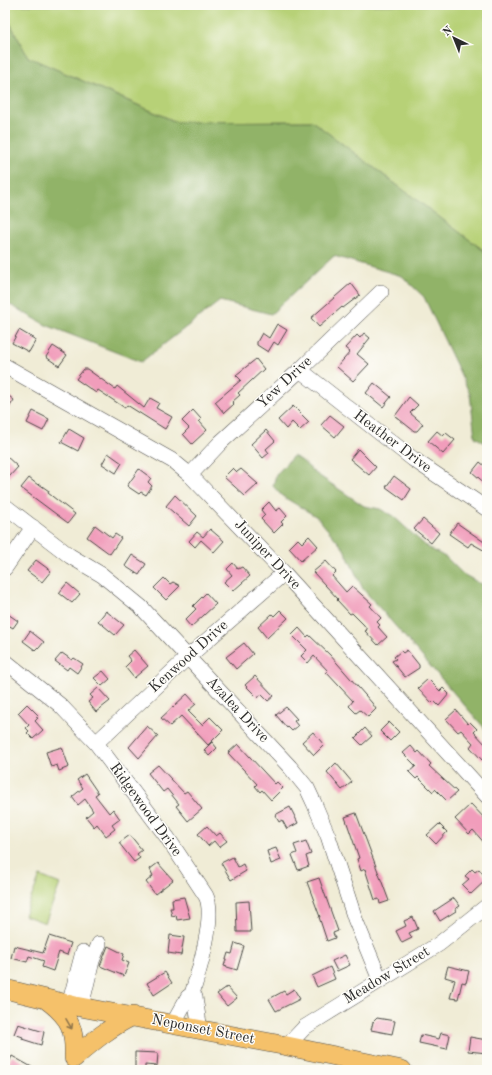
<svg xmlns="http://www.w3.org/2000/svg" width="492" height="1075" font-family="'Old Standard TT',serif">
  <rect width="100%" height="100%" fill="#fdfcf7"/>
  <filter id="ink" filterUnits="userSpaceOnUse"><feTurbulence type="fractalNoise" baseFrequency=".025" numOctaves="2"/><feDisplacementMap in="SourceGraphic" scale="8" xChannelSelector="R" yChannelSelector="G"/><feConvolveMatrix kernelMatrix="1 2 1 2 8 2 1 2 1" color-interpolation-filters="sRGB"/></filter>
  <filter id="wash" filterUnits="userSpaceOnUse"><feTurbulence type="fractalNoise" baseFrequency=".012" numOctaves="4" result="noise"/><feDisplacementMap in="SourceGraphic" scale="16" xChannelSelector="R" yChannelSelector="G"/><feGaussianBlur stdDeviation="0.9" result="paint"/><feColorMatrix in="noise" values="0 0 0 0 0 0 0 0 0 0 0 0 0 0 0 0 0 1.4 0 .05"/><feComposite in="paint" operator="in"/></filter>
  <g filter="url(#wash)">
    <rect width="100%" height="100%" fill="#f0ecd6"/>
    <path fill="#b7d177" stroke="#717e51" d="M5,5H487V253L312,121L177,122L28,57L5,14Z
      M40,876L60,884L45,923L24,915Z"/>
    <path fill="#91b368" stroke="#5e6f4a" d="M5,14L28,57L176,122L312,121L487,253V444L475,437L470,394L424,297L402,276L334,256L271,314L220,301L141,362L46,325L5,302Z
      M293,456L301,460L315,473L364,506L380,509L393,516L427,547L447,558L463,574L479,583L487,585V731L363,589L344,549L317,517L282,496L273,486L276,475Z"/>
    <g id="blocks">
      <path fill="#f19dbb" d="M351,283L360,295L343,308L342,307L319,327L311,318Z
        M277,324L287,330L278,345L274,342L268,352L257,345V342L262,333L269,338Z
        M19,330L36,340L29,352L12,343Z
        M364,333L370,338L357,354L369,364L353,381L337,367L350,352L345,348L357,335L360,338Z
        M53,346L67,355L59,366L46,357Z
        M256,359L264,369L238,393L240,395L232,402L234,404L224,413L215,402L241,380L236,375Z
        M84,369H87L115,389L117,386L144,408L150,398L159,403L156,408L172,417L165,429L127,405L125,408L98,390L96,393L76,379Z
        M374,383L391,397L383,407L366,393Z
        M5,393L14,400L5,414Z
        M409,397L418,405L410,413L423,424L417,431H414L395,416Z
        M293,406L309,422L300,430L292,422L286,429L278,420Z
        M193,410L201,419L199,421L207,430L192,444L183,434L189,428L182,421Z
        M33,411L49,419L43,431L27,423Z
        M330,415L344,426L335,437L321,425Z
        M69,429L84,438L78,451L61,442Z
        M266,430L275,441L266,449L269,453L263,458L251,444Z
        M437,431L443,436L446,433L455,440L443,454L428,441Z
        M358,449L376,467L369,475L350,459Z
        M108,453L122,463L116,473L102,464Z
        M5,455L18,467L9,477L5,472Z
        M480,462L487,468V485L472,472Z
        M233,468L237,472L241,469L258,484L245,496L224,477Z
        M139,469L151,478L148,482L152,486L146,495L141,492L139,494L127,486Z
        M394,476L411,489L404,500L386,487Z
        M29,478L38,485L39,484L49,491L48,493L75,514L68,523L21,488Z
        M175,495L197,516L189,526L166,506Z
        M269,502L276,511L280,508L287,516L281,522L283,524L274,533L261,519L265,515L261,510Z
        M423,519L439,533L431,543L414,529Z
        M457,523L487,544V552L471,543L468,547L449,534Z
        M95,525L112,538L115,534L121,538L110,554L87,537Z
        M210,529L224,541L214,552L201,540L195,547L189,541L197,532L203,537Z
        M309,536L318,546L301,561L289,548L298,539L302,543Z
        M132,555L146,564L139,575L125,566Z
        M36,560L51,571L42,582L27,571Z
        M326,561L336,572L332,576L346,592L352,586L372,604L370,606L381,618L377,622L380,625L378,627L387,637L378,645L365,631L367,630L364,625L352,613L350,614L337,600L338,599L313,572Z
        M233,563L238,569L242,567L250,576L233,591L224,582L232,575L227,569Z
        M164,578L170,584L173,582L180,586L166,600L154,588Z
        M67,583L80,594L72,603L59,593Z
        M206,593L216,604L191,627L185,620L196,609L193,606Z
        M280,610L288,618L267,638L258,627L272,614L274,616Z
        M106,611L124,625L115,635L98,621Z
        M5,612L18,621L13,628L5,623Z
        M299,628L307,637L309,635L330,655L372,703L376,709L368,717L360,710L356,713L349,706L353,701L326,672L328,671L314,656L308,663L301,656L307,650L292,635Z
        M30,631L44,642L39,648L38,647L35,650L23,641Z
        M244,643L253,654L236,669L226,657Z
        M134,650L148,666L134,678L125,667L131,661L127,656Z
        M407,650L419,665V668L405,677L392,661L396,659L394,657L401,651L403,653Z
        M62,653L72,660L74,658L83,664L77,673L69,667L67,670L55,661Z
        M103,671L110,679L102,686L94,678Z
        M255,676L274,696L268,701L261,694L258,698L245,685Z
        M428,679L440,691L443,688L449,694L439,706L434,701L432,703L418,688Z
        M98,688L110,701L96,712L88,702L93,698L90,695Z
        M187,694L196,704L188,711L202,725L210,717L223,730L208,745L181,716L170,726L161,718Z
        M27,704L38,715L36,717L38,718L35,721L43,730L33,739L27,733L29,731L26,728L29,725L18,713Z
        M286,707L297,719L294,721L298,726L292,731L288,727L287,728L276,715Z
        M456,710L468,724L470,722L477,729L474,732L487,746V756L482,760L470,747L473,743L461,730L458,732L446,719Z
        M389,722L399,732L390,741L380,731Z
        M147,726L158,736L139,758L129,747Z
        M365,728L372,736L362,745L355,738Z
        M313,732L324,745L314,755L302,742Z
        M212,742L217,748L209,756L204,750Z
        M238,744L275,784L277,782L283,788L271,800L262,790L260,792L255,786L257,784L228,753Z
        M411,746L417,753L419,751L431,764L429,766L457,792L447,801L435,789L433,792L418,777L416,779L409,772L416,766L403,753Z
        M62,747L69,767L59,771L57,765L51,767L46,752Z
        M336,763L352,782L342,790L327,772Z
        M158,765L184,793L187,791L202,809L188,821L176,806L179,804L167,789L163,792L148,773Z
        M85,774L98,793L95,795L109,813L113,809L120,819L112,825L115,829L106,836L97,824L94,827L86,817L93,811L85,799L78,805L72,797L83,788L77,780Z
        M471,804L487,821V846L473,830L469,834L455,819Z
        M290,807L298,823L287,829L282,820L279,822L275,815Z
        M356,813L389,901L380,904L379,899L375,900L365,869L361,871L357,859L359,858L345,817Z
        M439,824L447,832L436,844L427,835Z
        M207,826L216,836L220,833L227,841L219,847L214,841L208,846L198,834Z
        M130,835L142,850L137,854L140,858L134,862L119,843Z
        M306,841L311,854L306,856L309,866L298,870L292,855L297,853L294,845Z
        M276,848L281,860L271,864L267,851Z
        M233,857L238,867L243,864L246,871L231,880L221,863Z
        M158,863L173,880L155,894L146,882L153,876L150,869Z
        M472,869L475,872L479,869L487,879L471,894L462,885L469,879L465,876Z
        M319,878L338,931L333,933L335,938L327,941L319,917H320L307,882Z
        M184,897L190,918L177,920L176,915L172,916L170,908H173L172,899Z
        M454,898L460,906L455,909L456,911L440,921L434,911Z
        M249,901L251,932H237L236,902Z
        M413,917L418,929L409,933L412,938L402,943L396,931L406,926L404,921Z
        M170,935L184,937L181,955L168,953Z
        M49,936L71,943L67,955L59,952L53,971L42,967L44,961L29,956L27,962L11,958L14,946L43,953Z
        M235,943L244,946L237,970L224,966L228,953L232,954Z
        M108,946L124,954L122,960L129,963L124,976L100,966Z
        M345,955L350,965L337,971L332,961Z
        M448,966L469,971L466,983L462,982L458,999L450,998L455,980L445,977Z
        M330,967L335,979L317,987L312,976Z
        M165,972L172,983L154,995L147,983Z
        M227,987L237,998L227,1006L217,994Z
        M294,989L300,999L276,1011L269,999L284,991L286,994Z
        M377,1018L395,1021L392,1034L371,1030L373,1022Z
        M18,1024L44,1032L41,1045L22,1039L23,1037L14,1034Z
        M441,1033L450,1035L447,1049L419,1043L421,1035L439,1039Z
        M470,1037L487,1040V1053L468,1051Z
        M135,1052L158,1053L157,1066L145,1065V1069L135,1068Z
        M12,1056L37,1070H5Z"/>
    </g>
  </g>
  <g filter="url(#ink)">
    <use href="#blocks" fill-opacity="0" stroke="#494845" stroke-width="1"/>
    <g fill="none" stroke-linecap="round" stroke-linejoin="round">
      <defs>
        <path id="minor" d="M5,366L173,461L190,475L284,573L487,796
          M300,370L413,459L487,509
          M190,475L221,442L300,370L381,292
          M5,506L70,556L102,575L141,607L290,767L307,788L314,803L328,836L355,919L380,980
          M5,568L33,527
          M5,661L60,705L96,743L167,837L206,896C216,916 199,971 192,994
          M96,743L188,657L284,573
          M69,1005L83,952
          M81,1007L92,961L99,944
          M173,1024L188,997L192,994L195,997L200,1030
          M287,1046L305,1027L439,944L487,906"/>
        <path id="major" d="M5,989L75,1006L287,1046L402,1070
          M47,1000C71,1018 75,1029 74,1058
          M74,1058C93,1041 110,1027 133,1016"/>
      </defs>
      <use href="#minor" stroke="#494845" stroke-width="16"/>
      <use href="#major" stroke="#494845" stroke-width="20"/>
      <use href="#minor" stroke="#fff" stroke-width="15"/>
      <use href="#major" stroke="#f5c16b" stroke-width="19"/>
    </g>
    <defs><path id="oneway-shaft" d="M-6 0H5M1.5-3L5.5 0L1.5 3" fill="none" stroke-width="1.6" stroke-linecap="round" stroke-linejoin="round"/></defs>
    <use stroke="#90764b" href="#oneway-shaft" transform="translate(69 1024) rotate(60)"/>
  </g>
  <g text-anchor="middle" dominant-baseline="central" stroke-width="3" stroke-linejoin="round" paint-order="stroke">
    <g font-size="15" fill="#2b2b2b" stroke="#fdfcf7">
      <text transform="translate(285 383) rotate(-43)">Yew Drive</text>
      <text transform="translate(392 442) rotate(37)">Heather Drive</text>
      <text transform="translate(267 555) rotate(47)">Juniper Drive</text>
      <text transform="translate(189 657) rotate(-42)">Kenwood Drive</text>
      <text transform="translate(237 710) rotate(47)">Azalea Drive</text>
      <text transform="translate(145 810) rotate(54)">Ridgewood Drive</text>
      <text transform="translate(387 976) rotate(-31)">Meadow Street</text>
      <text transform="translate(203 1030) rotate(11)">Neponset Street</text>
    </g>
  </g>
  <rect width="492" height="1075" fill="none" stroke="#fdfcf7" stroke-width="20"/>
  <g transform="translate(454 38) rotate(317)" stroke="#fdfcf7" stroke-width="3" paint-order="stroke">
  <path d="M0-3L7 15L0 10L-7 15Z" fill="#2b2b2b"/>
  <text y="-6" font-size="11" font-weight="bold" text-anchor="middle" fill="#2b2b2b">N</text>
  </g>
</svg>
